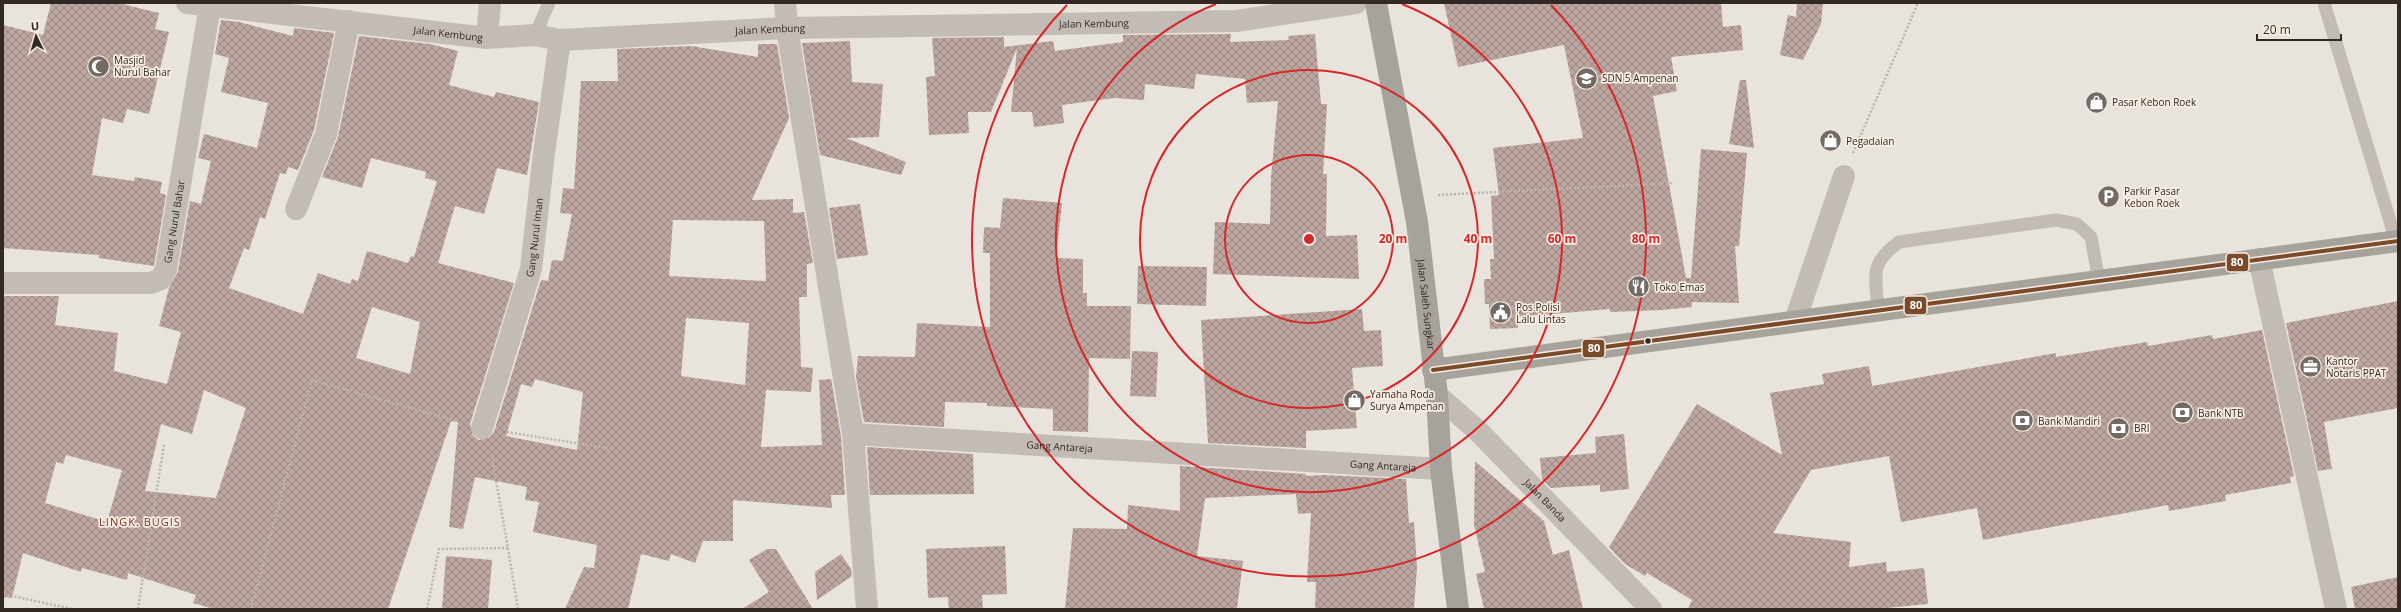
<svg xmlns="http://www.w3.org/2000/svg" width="2401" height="612" font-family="'Open Sans',sans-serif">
  <defs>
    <pattern id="building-cross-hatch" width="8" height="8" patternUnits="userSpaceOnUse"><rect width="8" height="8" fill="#bca69f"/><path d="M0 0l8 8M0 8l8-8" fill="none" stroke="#998781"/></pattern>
  </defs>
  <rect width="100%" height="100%" fill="#e9e3dd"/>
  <path fill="url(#building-cross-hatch)" fill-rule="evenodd" d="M51,3H118L159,13L155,29L169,32L149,114L127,109L123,123L102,118L92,175L134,181L135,177L162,182L160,193L166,195L154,266L99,258V255L3,248V25L43,35Z
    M1444,3H1721L1723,27L1741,25L1743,50L1671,57L1677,91L1653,96L1686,278H1691L1701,149L1747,153L1739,246H1735L1739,303L1692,302V307L1662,310L1610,312V309L1517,317L1518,328L1490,329L1489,304H1485L1484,279H1491L1490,259H1494L1491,196L1499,195L1493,148L1583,138L1564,45L1458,67Z
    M1797,3H1823L1821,24L1803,60L1780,55L1788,15L1796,17Z
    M221,20L239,22L293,36L294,28L334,33L314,130L298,170L288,167L286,174L280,173L265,219L260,217L249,250L244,248L229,288L303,314L318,273L350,284L352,279L358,281L367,251L408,263L411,256L414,257L437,181L425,178L426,172L371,158L362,188L322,177L338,137L359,36L430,44L458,51L449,85L494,97L496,92L539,102L527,175L497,168L484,214L455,206L438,263L514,283L470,424L473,436L479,440L490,437L494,432L541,280L548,281L552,260L563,261L572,214L560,213L563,188L574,189L581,81H618L617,49L691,46L758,57V44H777L789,118L752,200L793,199V213L804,212L813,263L807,264V297H799L801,367L813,368L811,392L766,390L761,447L822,445L819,380L831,379L841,436L845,495H831L832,508L733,500V541H703L695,563L671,554L669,561L641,554L628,609H565L584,567L594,568L597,545L533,532L539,502L525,500L527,487L475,477L463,529L449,527L458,422L451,421L388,609H214L193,603L196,595L128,573L127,580L82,568L81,572L23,553L12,598L3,597V296H59L55,325L118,333L114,371L167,384L181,332L159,326L169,288L178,271L190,201L201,204L211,161L198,158L204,134L257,148L268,103L221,92L229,58L215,54ZM673,220L764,221L766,281L669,276ZM372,307L420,322L410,374L356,358ZM686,318L749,323L745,385L681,376ZM535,379L583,392L577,450L506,436L521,384L532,387ZM204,390L246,408L216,498L145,491L161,424L192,434ZM66,455L122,470L107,522L45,503L56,462L63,464Z
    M1231,34L1230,42L1289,40L1288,36L1315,34L1321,104H1327L1323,174H1327L1326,236L1357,235L1359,279L1213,274L1215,222L1270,224L1271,178L1278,101L1247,103L1245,79L1196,74L1194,89L1145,84L1144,100L1114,98L1062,105L1064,123L1034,127L1032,112H1011L1017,48L991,112H968L969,133L929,135L926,77L935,76L932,38L1004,37V47L1053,41L1055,51L1123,42V35Z
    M850,41L852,82L883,84L879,137L846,138L906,162L901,175L820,155L802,43Z
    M1740,80H1746L1754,148L1729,144Z
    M1003,198L1062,203L1056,258L1083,259V293H1087V306H1131L1130,359L1089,358L1088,432L1053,431V409L987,406V403L945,402L944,427L864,422L856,377L858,356L915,357L917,323L990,327V253H983L984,227L1000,228Z
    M860,204L868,255L837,259L829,208Z
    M1138,266L1207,267L1206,306L1137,304Z
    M2398,301V408L2324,422L2332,469L2318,471L2286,323Z
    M1362,309L1364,331L1381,330L1383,366L1352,368L1357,428L1306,431V448L1208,443L1201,320Z
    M2262,330L2294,476L2290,477L2291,483L2225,495L2226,501L2169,511L2168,505L1983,540L1977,508L1901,522L1889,456L1811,470L1773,533L1851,542L1849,567L1886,562L1887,572L1924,568L1928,604L1876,609H1688L1692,600L1647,573L1645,576L1625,564L1609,547L1697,404L1782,455L1770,393L1824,384L1822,374L1869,366L1872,386L2056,353V357L2147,342L2148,346L2212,335L2213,339Z
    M1132,351L1158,352L1156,397L1130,396Z
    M1624,434L1629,489L1600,492V485L1551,488L1542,479L1540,458L1596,453L1595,437Z
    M867,447L973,454L974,494L870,495Z
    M1475,461L1544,521L1553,555L1569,550L1583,609H1484L1476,574L1485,572L1474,525Z
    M1180,466L1306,474V476L1324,475L1406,479L1409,523L1414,522L1417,567L1414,609H1315L1316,582H1307L1311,513L1298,514L1296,494L1205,498L1197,556L1243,561L1237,609L1065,608L1073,528L1127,529L1128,505L1180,511Z
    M1005,546L1007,594L982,595L983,609H949L948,597L928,598L926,549Z
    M767,549H776L813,609H742L769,592L749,560Z
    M841,554L851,569L852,576L817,600L815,572Z
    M446,556L492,560L488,609H442Z
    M2398,577V609H2355L2351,587Z"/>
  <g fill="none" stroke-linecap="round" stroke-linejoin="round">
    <path stroke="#bbb4af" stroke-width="2.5" stroke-dasharray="2 2" stroke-linecap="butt" d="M1853,153L1918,3
      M1438,195L1674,183
      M507,432L613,449
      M508,548L518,609
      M3,594L72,609
      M138,609L164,444
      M251,609L312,380L457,421
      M427,609L439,549L508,548L491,452"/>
    <path stroke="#c2bbb6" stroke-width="13" d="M2324,3L2396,241
      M535,35L549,3
      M1878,310C1876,276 1868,265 1899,242L2056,220L2077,224L2091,237L2099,281"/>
    <g stroke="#c2bbb6" stroke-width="22">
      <path id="s1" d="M187,3L487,38L535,35L560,40L787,28L1236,21L1356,3"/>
      <path d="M785,3L787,28L853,434L867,609"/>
      <path d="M487,38L490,3"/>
      <path d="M296,209L326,134L349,21"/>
      <path d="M2259,259L2336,609"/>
      <path id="s2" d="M3,283H151L161,279L166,269L210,6"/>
      <path d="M1795,321L1844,176"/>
      <path id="s3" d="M1437,395L1478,431L1651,609"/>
      <path id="s4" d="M482,428L531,269L544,153L560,40"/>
      <path id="s5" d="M853,434L1441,469"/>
    </g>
    <g stroke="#a8a29c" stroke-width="22">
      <path id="s6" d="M1376,3L1417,222L1437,395L1441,469L1458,609"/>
      <path d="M1433,370L2398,241"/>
    </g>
    <defs>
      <path id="bus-1" d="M1433,370L2398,241"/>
    </defs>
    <use href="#bus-1" stroke="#f7ede3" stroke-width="7"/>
    <use href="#bus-1" stroke="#7a4b2a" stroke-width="4"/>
  </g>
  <g fill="none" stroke="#d62828" stroke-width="2">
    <circle cx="1309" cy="239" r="84"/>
    <circle cx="1309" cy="239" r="169"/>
    <path d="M1402 4A253 253 0 1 1 1216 4"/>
    <path d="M1551 5A337 337 0 1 1 1067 5"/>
  </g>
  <defs>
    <symbol id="mosque-disc" viewBox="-11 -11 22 22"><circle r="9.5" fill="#726a65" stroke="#f7ede3"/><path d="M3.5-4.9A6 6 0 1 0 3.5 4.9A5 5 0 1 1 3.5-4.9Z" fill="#fff"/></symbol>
    <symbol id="school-disc" viewBox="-11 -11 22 22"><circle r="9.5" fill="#726a65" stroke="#f7ede3"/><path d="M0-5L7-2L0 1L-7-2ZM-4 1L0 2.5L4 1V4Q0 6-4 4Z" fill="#fff"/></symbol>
    <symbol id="shop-disc" viewBox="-11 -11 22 22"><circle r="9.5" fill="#726a65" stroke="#f7ede3"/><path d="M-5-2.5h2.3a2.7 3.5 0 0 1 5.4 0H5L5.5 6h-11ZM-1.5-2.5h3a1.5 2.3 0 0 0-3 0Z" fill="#fff"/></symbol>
    <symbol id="parking-disc" viewBox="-11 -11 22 22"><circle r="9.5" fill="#726a65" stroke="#f7ede3"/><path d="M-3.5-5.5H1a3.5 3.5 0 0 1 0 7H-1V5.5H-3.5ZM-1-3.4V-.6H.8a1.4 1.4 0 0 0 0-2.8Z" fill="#fff"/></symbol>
    <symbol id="restaurant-disc" viewBox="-11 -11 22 22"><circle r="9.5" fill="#726a65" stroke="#f7ede3"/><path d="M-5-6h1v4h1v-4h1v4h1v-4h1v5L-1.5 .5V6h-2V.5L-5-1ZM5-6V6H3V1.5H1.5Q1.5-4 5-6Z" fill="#fff"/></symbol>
    <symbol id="civic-disc" viewBox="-11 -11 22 22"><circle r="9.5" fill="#726a65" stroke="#f7ede3"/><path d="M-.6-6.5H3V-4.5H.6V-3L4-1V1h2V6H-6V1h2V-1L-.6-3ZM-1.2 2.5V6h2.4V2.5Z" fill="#fff"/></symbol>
    <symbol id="office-disc" viewBox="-11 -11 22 22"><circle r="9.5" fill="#726a65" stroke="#f7ede3"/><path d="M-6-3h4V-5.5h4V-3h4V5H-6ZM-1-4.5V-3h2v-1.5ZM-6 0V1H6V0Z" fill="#fff"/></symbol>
    <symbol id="bank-disc" viewBox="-11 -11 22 22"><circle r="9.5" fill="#726a65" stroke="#f7ede3"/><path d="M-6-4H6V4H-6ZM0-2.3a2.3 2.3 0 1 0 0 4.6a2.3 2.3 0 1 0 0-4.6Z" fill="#fff"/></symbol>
  </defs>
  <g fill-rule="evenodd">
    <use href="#mosque-disc" x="86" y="54" width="25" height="25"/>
    <use href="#school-disc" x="1574" y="66" width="25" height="25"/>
    <use href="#shop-disc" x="2084" y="90" width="25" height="25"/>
    <use href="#shop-disc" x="1818" y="128" width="25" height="25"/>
    <use href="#parking-disc" x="2096" y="184" width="25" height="25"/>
    <use href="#restaurant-disc" x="1626" y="274" width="25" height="25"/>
    <use href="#civic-disc" x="1488" y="300" width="25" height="25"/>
    <use href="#office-disc" x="2298" y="354" width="25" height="25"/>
    <use href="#shop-disc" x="1342" y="388" width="25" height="25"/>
    <use href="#bank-disc" x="2170" y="400" width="25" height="25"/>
    <use href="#bank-disc" x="2010" y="408" width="25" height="25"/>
    <use href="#bank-disc" x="2106" y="416" width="25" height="25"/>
  </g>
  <circle fill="#322925" stroke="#f7ede3" stroke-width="1.5" cx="1648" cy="341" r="3.5"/>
  <g text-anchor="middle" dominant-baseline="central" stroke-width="3.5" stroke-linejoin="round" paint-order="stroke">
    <g font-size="10" fill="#322925" stroke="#f7ede3">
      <text stroke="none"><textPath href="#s1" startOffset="910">Jalan Kembung</textPath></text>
      <text stroke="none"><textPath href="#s1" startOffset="586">Jalan Kembung</textPath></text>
      <text stroke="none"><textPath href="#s1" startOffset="263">Jalan Kembung</textPath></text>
      <text stroke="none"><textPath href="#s2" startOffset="218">Gang Nurul Bahar</textPath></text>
      <text stroke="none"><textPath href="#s4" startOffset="198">Gang Nurul Iman</textPath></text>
      <text stroke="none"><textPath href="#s6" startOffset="306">Jalan Saleh Sungkar</textPath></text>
      <text stroke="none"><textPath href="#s5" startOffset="207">Gang Antareja</textPath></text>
      <text stroke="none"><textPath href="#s5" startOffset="531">Gang Antareja</textPath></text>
      <text stroke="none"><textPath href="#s3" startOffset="151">Jalan Banda</textPath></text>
    </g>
    <g font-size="10" fill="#322925" stroke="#f7ede3" text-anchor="start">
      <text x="114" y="60">Masjid<tspan x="114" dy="12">Nurul Bahar</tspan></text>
      <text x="1602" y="78">SDN 5 Ampenan</text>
      <text x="2112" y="102">Pasar Kebon Roek</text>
      <text x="1846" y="141">Pegadaian</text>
      <text x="2124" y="191">Parkir Pasar<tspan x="2124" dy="12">Kebon Roek</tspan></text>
      <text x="1654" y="287">Toko Emas</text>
      <text x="1516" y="307">Pos Polisi<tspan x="1516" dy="12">Lalu Lintas</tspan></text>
      <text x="2326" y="361">Kantor<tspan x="2326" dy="12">Notaris PPAT</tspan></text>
      <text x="1370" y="394">Yamaha Roda<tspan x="1370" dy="12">Surya Ampenan</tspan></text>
      <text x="2198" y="413">Bank NTB</text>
      <text x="2038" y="421">Bank Mandiri</text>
      <text x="2134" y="428">BRI</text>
    </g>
    <g font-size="11" letter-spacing="1" fill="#7c3323" stroke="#f7ede3">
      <text x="140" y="521">LINGK. BUGIS</text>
    </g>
  </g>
  <circle cx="1309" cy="239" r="6" fill="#d62828" stroke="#f7ede3" stroke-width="2"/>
  <g font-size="12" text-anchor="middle" font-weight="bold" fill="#d62828" stroke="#f7ede3" stroke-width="3.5" stroke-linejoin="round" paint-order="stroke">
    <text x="1393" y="243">20 m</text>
    <text x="1478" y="243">40 m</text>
    <text x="1562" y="243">60 m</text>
    <text x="1646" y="243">80 m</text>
  </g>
  <g stroke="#f7ede3" stroke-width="1.5">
    <rect x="2226" y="253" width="23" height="19" rx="4" fill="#7a4b2a"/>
    <rect x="1904" y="296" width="23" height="19" rx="4" fill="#7a4b2a"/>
    <rect x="1582" y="339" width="23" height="19" rx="4" fill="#7a4b2a"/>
  </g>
  <g font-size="11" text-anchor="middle" font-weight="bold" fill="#fff">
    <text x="2237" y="266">80</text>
    <text x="1916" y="309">80</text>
    <text x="1594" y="352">80</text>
  </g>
  <rect width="2401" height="612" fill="none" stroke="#322925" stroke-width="8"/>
  <g transform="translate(36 36) rotate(355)" stroke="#f7ede3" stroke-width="3" paint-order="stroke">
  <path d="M0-3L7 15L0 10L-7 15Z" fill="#322925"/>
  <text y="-6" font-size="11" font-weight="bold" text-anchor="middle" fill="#322925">U</text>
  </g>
  <path d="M2257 34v6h84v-6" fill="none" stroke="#322925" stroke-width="2"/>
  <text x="2263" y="34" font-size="12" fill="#322925" stroke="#f7ede3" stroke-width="3" paint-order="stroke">20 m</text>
</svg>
